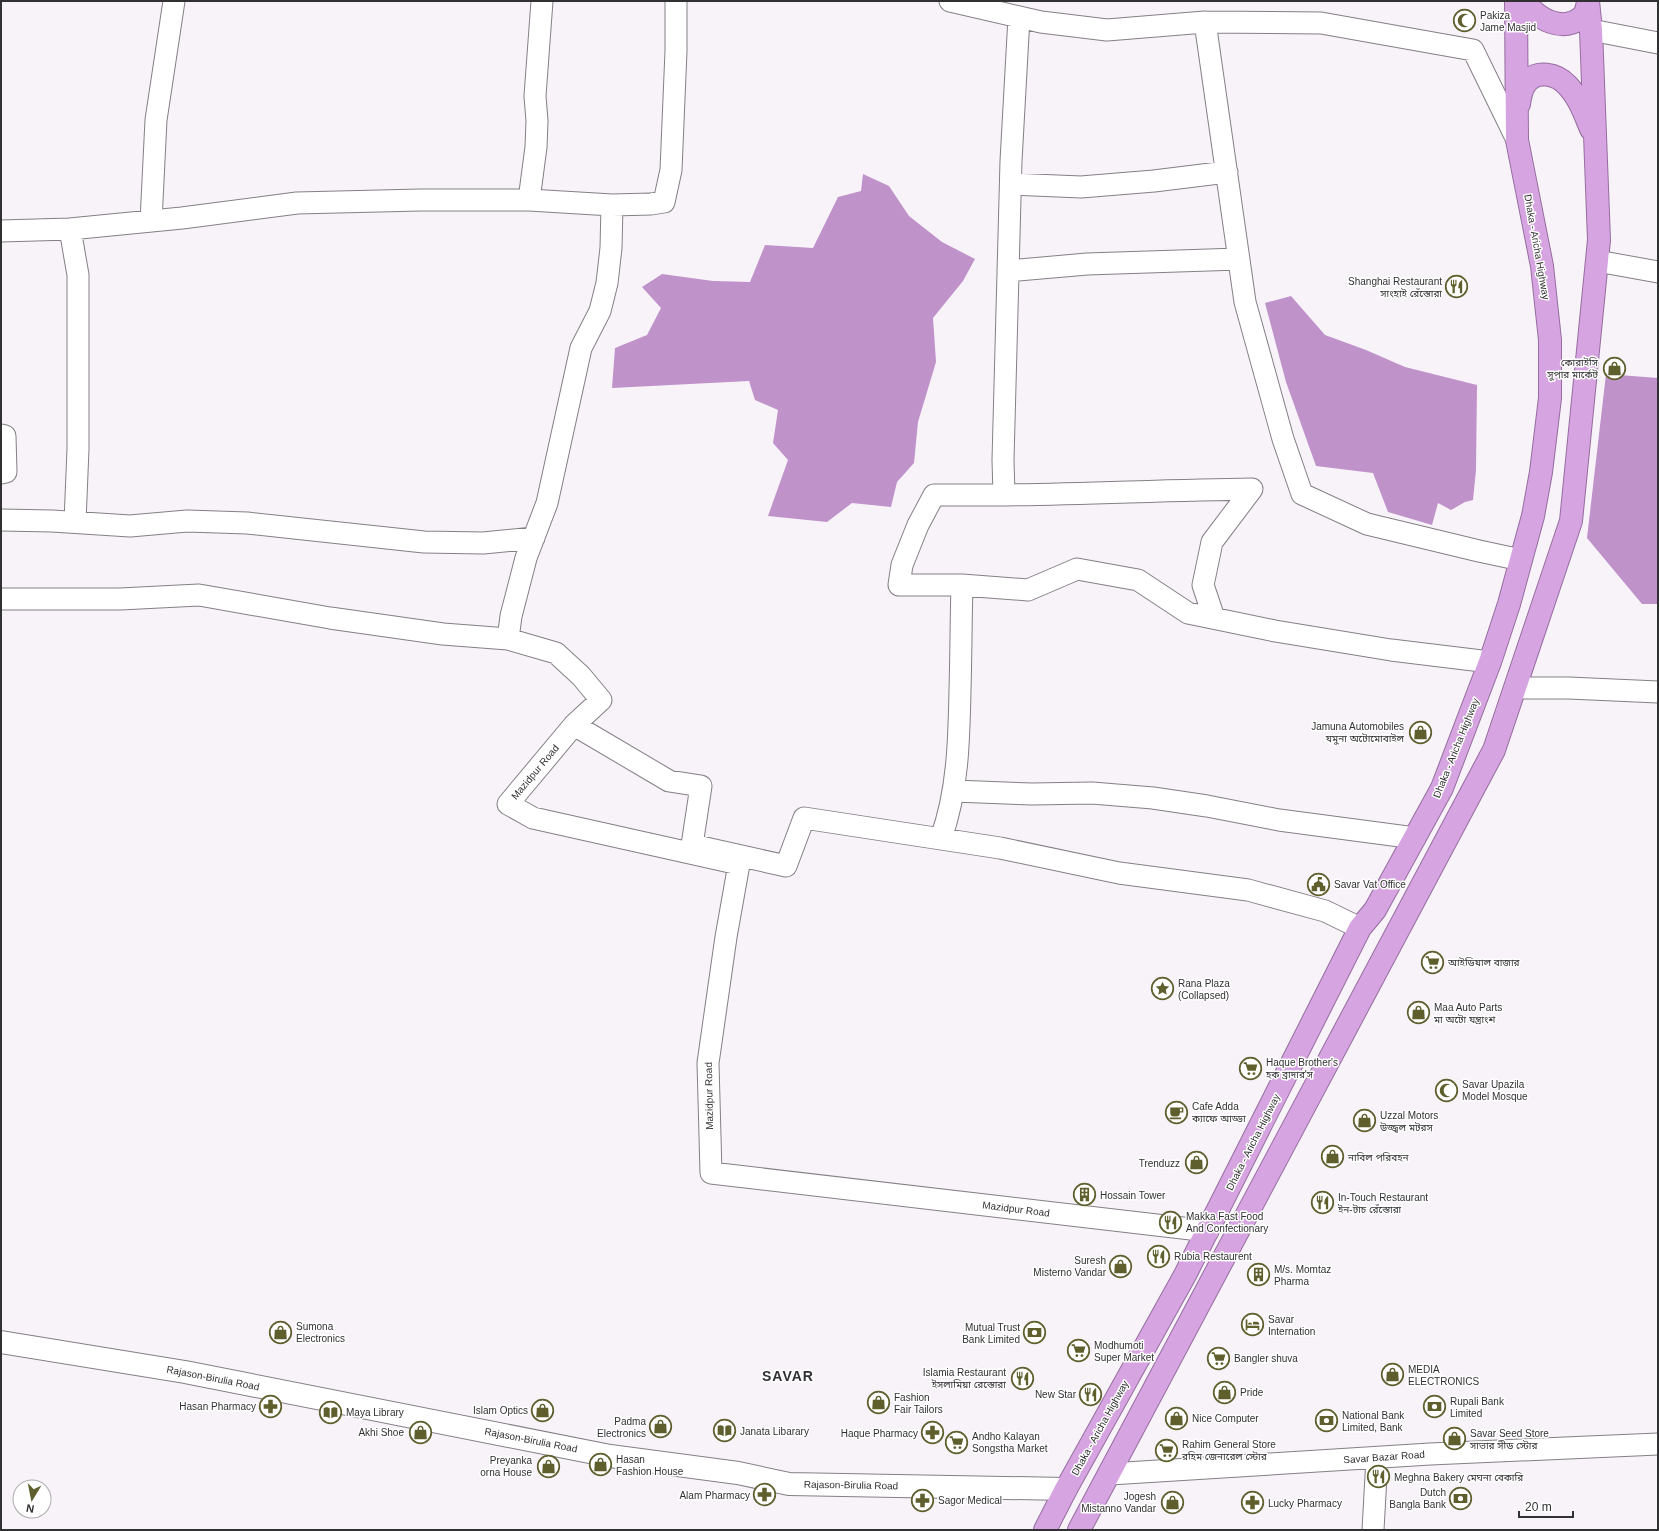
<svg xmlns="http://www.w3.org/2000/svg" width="1659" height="1531" font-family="Helvetica,'Noto Sans Bengali',sans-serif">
  <rect width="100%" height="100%" fill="#f8f3f9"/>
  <path fill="#c092ca" d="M863,174L889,186L909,216L942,242L975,259L963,281L933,318L936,362L918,422L914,463L897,482L891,507L852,503L827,522L768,516L788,460L773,443L778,410L755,400L749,381L612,388L615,348L647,335L661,308L642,287L662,274L713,281L750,282L765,245L813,248L838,197L861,191Z
    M1291,296L1325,335L1366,350L1405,367L1477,385L1476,470L1473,500L1465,502L1451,510L1438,503L1432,525L1388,512L1373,473L1316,466L1286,382L1265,303Z
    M1606,374L1658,378V604H1642L1587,538Z"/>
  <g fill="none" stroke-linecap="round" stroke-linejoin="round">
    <defs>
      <path id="minor" d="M542,1L535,96L537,121L536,147L529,200L612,205L611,248L607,283L600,311L581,348L547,503L526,558L511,616L508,639L556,653L581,676L601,700L574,725L669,781L701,786L692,845L786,866L804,818L1000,848L1119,873L1248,890L1325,911L1360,928
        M950,1L1041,22L1107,30L1205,22L1321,23L1473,50L1517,140
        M1205,22L1245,302L1283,439L1302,494L1367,524L1479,551L1521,560
        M1591,30L1658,43
        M1011,184L1081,187L1154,181L1227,172
        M612,205L651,204L664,202L671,170L676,51V1
        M151,221L156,120L174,1
        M70,229L182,218L297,203L420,200H529
        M1,231L70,229L78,275V449L75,522
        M1597,261L1658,272
        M1008,271L1087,264L1239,259
        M1,435L5,436L6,472L1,473
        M1004,495C1087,494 1170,490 1252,489L1212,542L1203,585L1214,618
        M1,520L52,521L130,526L187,521L247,523L424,542L483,543L534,538
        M962,585H899L902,565L918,525L934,495H1004L1003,460L1011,161L1019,17
        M1,599H120L199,595L330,618L443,634L508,639
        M1516,688H1569L1658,692
        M574,725L508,804L533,818L739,864L726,937L708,1063L711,1173L1208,1231
        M954,791L1032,794L1092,793L1153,798L1207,806L1279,820L1415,838
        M941,838C958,791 959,740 960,690C961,655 961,620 962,585L1028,590L1077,569L1138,580L1188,613L1275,631L1391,650L1490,662
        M1110,1474L1430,1454L1658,1444
        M1373,1530L1377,1458"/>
      <path id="tertiary" d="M1,1342L185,1372L610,1456L738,1473L789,1484L1066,1489"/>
      <path id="trunk" d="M1525,1C1536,19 1564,34 1583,16C1586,13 1587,6 1588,2
        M1519,104C1520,97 1522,88 1526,83C1536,69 1557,74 1567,85C1579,97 1585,115 1591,129
        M1045,1530L1066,1489L1185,1275L1360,928L1375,910L1442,788L1490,662L1509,604L1533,516L1541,472L1550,398V340L1542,266L1517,140L1516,1
        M1079,1530L1494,750L1571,521L1599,240L1591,30L1588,1"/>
    </defs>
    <use href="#minor" stroke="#847f85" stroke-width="23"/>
    <use href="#tertiary" stroke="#847f85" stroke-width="24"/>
    <use href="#trunk" stroke="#956d9f" stroke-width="24"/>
    <use href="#minor" stroke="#fff" stroke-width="21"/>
    <use href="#tertiary" stroke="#fff" stroke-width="22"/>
    <use href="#trunk" stroke="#d6a4e0" stroke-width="22"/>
  </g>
  <defs>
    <symbol id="mosque-ring" viewBox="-11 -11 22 22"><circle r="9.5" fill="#fff" stroke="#5e5f2d" stroke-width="1.5"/><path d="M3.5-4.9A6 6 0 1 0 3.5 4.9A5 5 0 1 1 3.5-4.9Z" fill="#5e5f2d"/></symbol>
    <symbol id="restaurant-ring" viewBox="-11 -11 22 22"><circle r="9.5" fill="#fff" stroke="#5e5f2d" stroke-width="1.5"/><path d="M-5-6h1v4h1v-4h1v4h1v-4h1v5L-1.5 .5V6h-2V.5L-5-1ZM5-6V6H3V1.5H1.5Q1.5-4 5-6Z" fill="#5e5f2d"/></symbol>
    <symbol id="shop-ring" viewBox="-11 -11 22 22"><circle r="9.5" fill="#fff" stroke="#5e5f2d" stroke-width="1.5"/><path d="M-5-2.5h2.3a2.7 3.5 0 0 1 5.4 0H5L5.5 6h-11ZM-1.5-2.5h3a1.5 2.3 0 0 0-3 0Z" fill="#5e5f2d"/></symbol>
    <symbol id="civic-ring" viewBox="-11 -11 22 22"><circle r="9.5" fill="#fff" stroke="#5e5f2d" stroke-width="1.5"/><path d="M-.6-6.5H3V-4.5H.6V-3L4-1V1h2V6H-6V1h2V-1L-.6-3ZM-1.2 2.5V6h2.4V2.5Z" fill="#5e5f2d"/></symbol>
    <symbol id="supermarket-ring" viewBox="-11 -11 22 22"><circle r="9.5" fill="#fff" stroke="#5e5f2d" stroke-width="1.5"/><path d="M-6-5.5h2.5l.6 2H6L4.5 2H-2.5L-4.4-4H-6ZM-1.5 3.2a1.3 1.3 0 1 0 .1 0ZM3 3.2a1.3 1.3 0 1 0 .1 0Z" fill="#5e5f2d"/></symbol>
    <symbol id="sight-ring" viewBox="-11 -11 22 22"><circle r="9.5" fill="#fff" stroke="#5e5f2d" stroke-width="1.5"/><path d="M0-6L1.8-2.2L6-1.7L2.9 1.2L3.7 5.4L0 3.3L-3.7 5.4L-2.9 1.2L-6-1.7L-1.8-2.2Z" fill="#5e5f2d"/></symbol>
    <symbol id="cafe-ring" viewBox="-11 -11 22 22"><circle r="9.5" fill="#fff" stroke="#5e5f2d" stroke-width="1.5"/><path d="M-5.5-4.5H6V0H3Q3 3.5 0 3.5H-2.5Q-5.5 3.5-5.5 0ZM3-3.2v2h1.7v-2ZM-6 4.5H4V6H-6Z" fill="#5e5f2d"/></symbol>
    <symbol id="building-ring" viewBox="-11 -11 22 22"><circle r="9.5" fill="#fff" stroke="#5e5f2d" stroke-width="1.5"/><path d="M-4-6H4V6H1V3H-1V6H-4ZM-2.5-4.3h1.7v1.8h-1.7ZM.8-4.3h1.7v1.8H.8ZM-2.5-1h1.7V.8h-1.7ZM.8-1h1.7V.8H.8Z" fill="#5e5f2d"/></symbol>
    <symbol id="hotel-ring" viewBox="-11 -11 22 22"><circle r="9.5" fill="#fff" stroke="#5e5f2d" stroke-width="1.5"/><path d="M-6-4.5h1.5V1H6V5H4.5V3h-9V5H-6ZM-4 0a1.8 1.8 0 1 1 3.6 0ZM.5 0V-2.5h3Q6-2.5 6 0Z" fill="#5e5f2d"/></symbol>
    <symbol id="bank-ring" viewBox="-11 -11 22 22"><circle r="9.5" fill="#fff" stroke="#5e5f2d" stroke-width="1.5"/><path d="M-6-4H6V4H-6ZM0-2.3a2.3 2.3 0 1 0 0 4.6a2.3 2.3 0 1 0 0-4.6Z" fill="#5e5f2d"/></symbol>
    <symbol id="pharmacy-ring" viewBox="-11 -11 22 22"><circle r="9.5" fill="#fff" stroke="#5e5f2d" stroke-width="1.5"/><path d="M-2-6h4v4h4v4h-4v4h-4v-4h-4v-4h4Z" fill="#5e5f2d"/></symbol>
    <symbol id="library-ring" viewBox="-11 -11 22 22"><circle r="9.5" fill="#fff" stroke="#5e5f2d" stroke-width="1.5"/><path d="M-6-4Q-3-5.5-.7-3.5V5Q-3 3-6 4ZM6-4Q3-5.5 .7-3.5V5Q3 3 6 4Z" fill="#5e5f2d"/></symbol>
  </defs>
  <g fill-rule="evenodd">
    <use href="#mosque-ring" x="1452" y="8" width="25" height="25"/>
    <use href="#restaurant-ring" x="1444" y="274" width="25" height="25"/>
    <use href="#shop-ring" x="1602" y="356" width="25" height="25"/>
    <use href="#shop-ring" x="1408" y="720" width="25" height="25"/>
    <use href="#civic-ring" x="1306" y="872" width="25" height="25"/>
    <use href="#supermarket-ring" x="1420" y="950" width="25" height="25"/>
    <use href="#sight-ring" x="1150" y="976" width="25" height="25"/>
    <use href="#shop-ring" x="1406" y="1000" width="25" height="25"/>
    <use href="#supermarket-ring" x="1238" y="1056" width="25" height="25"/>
    <use href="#mosque-ring" x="1434" y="1078" width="25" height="25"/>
    <use href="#cafe-ring" x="1164" y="1100" width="25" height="25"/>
    <use href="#shop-ring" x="1352" y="1108" width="25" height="25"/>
    <use href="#shop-ring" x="1320" y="1144" width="25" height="25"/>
    <use href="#shop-ring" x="1184" y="1150" width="25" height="25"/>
    <use href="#building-ring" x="1072" y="1182" width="25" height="25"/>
    <use href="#restaurant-ring" x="1310" y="1190" width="25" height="25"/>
    <use href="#restaurant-ring" x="1158" y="1210" width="25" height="25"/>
    <use href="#restaurant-ring" x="1146" y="1244" width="25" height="25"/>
    <use href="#shop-ring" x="1108" y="1254" width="25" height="25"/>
    <use href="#building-ring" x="1246" y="1262" width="25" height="25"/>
    <use href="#hotel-ring" x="1240" y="1312" width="25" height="25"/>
    <use href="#shop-ring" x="268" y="1320" width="25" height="25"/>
    <use href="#bank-ring" x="1022" y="1320" width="25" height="25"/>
    <use href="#supermarket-ring" x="1066" y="1338" width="25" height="25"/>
    <use href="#supermarket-ring" x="1206" y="1346" width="25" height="25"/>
    <use href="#shop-ring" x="1380" y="1362" width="25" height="25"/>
    <use href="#restaurant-ring" x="1010" y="1366" width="25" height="25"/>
    <use href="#shop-ring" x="1212" y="1380" width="25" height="25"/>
    <use href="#restaurant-ring" x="1078" y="1382" width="25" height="25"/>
    <use href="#shop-ring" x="866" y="1390" width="25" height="25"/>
    <use href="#pharmacy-ring" x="258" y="1394" width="25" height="25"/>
    <use href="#bank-ring" x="1422" y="1394" width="25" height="25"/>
    <use href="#shop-ring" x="530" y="1398" width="25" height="25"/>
    <use href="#library-ring" x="318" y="1400" width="25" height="25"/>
    <use href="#shop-ring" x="1164" y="1406" width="25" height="25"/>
    <use href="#bank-ring" x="1314" y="1408" width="25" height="25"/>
    <use href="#shop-ring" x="648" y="1414" width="25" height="25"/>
    <use href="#library-ring" x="712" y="1418" width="25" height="25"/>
    <use href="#shop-ring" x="408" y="1420" width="25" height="25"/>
    <use href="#pharmacy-ring" x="920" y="1420" width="25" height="25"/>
    <use href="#shop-ring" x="1442" y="1426" width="25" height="25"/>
    <use href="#supermarket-ring" x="944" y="1430" width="25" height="25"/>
    <use href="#supermarket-ring" x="1154" y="1438" width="25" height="25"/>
    <use href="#shop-ring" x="588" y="1452" width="25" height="25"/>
    <use href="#shop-ring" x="536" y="1454" width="25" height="25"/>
    <use href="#restaurant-ring" x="1366" y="1464" width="25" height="25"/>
    <use href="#pharmacy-ring" x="752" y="1482" width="25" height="25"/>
    <use href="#bank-ring" x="1448" y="1486" width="25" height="25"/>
    <use href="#pharmacy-ring" x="910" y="1488" width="25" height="25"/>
    <use href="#shop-ring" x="1160" y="1490" width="25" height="25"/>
    <use href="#pharmacy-ring" x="1240" y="1490" width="25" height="25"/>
  </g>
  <g text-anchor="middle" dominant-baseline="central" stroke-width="3" stroke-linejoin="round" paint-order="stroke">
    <g font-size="10" fill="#313032" stroke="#fff" text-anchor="start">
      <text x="1480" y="15">Pakiza<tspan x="1480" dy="12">Jame Masjid</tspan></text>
      <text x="1442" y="281" text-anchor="end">Shanghai Restaurant<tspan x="1442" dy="12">সাংহাই রেঁস্তোরা</tspan></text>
      <text x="1598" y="362" text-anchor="end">কোরাইসি<tspan x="1598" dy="12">সুপার মার্কেট</tspan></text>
      <text x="1404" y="726" text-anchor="end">Jamuna Automobiles<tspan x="1404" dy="12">যমুনা অটোমোবাইল</tspan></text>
      <text x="1334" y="884">Savar Vat Office</text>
      <text x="1448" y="962">আইডিয়াল বাজার</text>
      <text x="1178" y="983">Rana Plaza<tspan x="1178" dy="12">(Collapsed)</tspan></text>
      <text x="1434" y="1007">Maa Auto Parts<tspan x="1434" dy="12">মা অটো যন্ত্রাংশ</tspan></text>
      <text x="1266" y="1062">Haque Brother's<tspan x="1266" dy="12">হক ব্রাদার'স</tspan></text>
      <text x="1462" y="1084">Savar Upazila<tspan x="1462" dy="12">Model Mosque</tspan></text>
      <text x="1192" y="1106">Cafe Adda<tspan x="1192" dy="12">ক্যাফে আড্ডা</tspan></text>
      <text x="1380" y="1115">Uzzal Motors<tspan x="1380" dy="12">উজ্জ্বল মটরস</tspan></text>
      <text x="1348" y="1157">নাবিল পরিবহন</text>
      <text x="1180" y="1163" text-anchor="end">Trenduzz</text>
      <text x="1100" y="1195">Hossain Tower</text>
      <text x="1338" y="1197">In-Touch Restaurant<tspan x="1338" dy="12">ইন-টাচ রেঁস্তোরা</tspan></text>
      <text x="1186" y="1216">Makka Fast Food<tspan x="1186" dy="12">And Confectionary</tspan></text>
      <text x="1174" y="1256">Rubia Restaurent</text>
      <text x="1106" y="1260" text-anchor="end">Suresh<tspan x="1106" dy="12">Misterno Vandar</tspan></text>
      <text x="1274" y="1269">M/s. Momtaz<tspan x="1274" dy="12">Pharma</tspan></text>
      <text x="1268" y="1319">Savar<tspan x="1268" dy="12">Internation</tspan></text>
      <text x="296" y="1326">Sumona<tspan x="296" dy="12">Electronics</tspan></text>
      <text x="1020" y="1327" text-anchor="end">Mutual Trust<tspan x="1020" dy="12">Bank Limited</tspan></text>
      <text x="1094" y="1345">Modhumoti<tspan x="1094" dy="12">Super Market</tspan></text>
      <text x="1234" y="1358">Bangler shuva</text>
      <text x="1408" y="1369">MEDIA<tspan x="1408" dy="12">ELECTRONICS</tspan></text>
      <text x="1006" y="1372" text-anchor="end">Islamia Restaurant<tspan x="1006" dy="12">ইসলামিয়া রেস্তোরা</tspan></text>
      <text x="1240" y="1392">Pride</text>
      <text x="1076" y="1394" text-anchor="end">New Star</text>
      <text x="894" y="1397">Fashion<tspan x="894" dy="12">Fair Tailors</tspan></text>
      <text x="1450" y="1401">Rupali Bank<tspan x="1450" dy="12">Limited</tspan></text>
      <text x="256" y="1406" text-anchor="end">Hasan Pharmacy</text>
      <text x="528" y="1410" text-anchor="end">Islam Optics</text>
      <text x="346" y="1412">Maya Library</text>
      <text x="1342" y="1415">National Bank<tspan x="1342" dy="12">Limited, Bank</tspan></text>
      <text x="1192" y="1418">Nice Computer</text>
      <text x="646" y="1421" text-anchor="end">Padma<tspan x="646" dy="12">Electronics</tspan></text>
      <text x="740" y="1431">Janata Libarary</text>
      <text x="404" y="1432" text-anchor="end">Akhi Shoe</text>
      <text x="918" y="1433" text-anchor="end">Haque Pharmacy</text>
      <text x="1470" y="1433">Savar Seed Store<tspan x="1470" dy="12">সাভার সীড স্টোর</tspan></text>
      <text x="972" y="1436">Andho Kalayan<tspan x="972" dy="12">Songstha Market</tspan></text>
      <text x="1182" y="1444">Rahim General Store<tspan x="1182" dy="12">রহিম জেনারেল স্টোর</tspan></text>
      <text x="616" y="1459">Hasan<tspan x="616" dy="12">Fashion House</tspan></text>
      <text x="532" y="1460" text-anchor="end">Preyanka<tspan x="532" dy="12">orna House</tspan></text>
      <text x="1394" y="1477">Meghna Bakery মেঘনা বেকারি</text>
      <text x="1446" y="1492" text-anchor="end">Dutch<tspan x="1446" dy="12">Bangla Bank</tspan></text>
      <text x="750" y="1495" text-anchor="end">Alam Pharmacy</text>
      <text x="1156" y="1496" text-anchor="end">Jogesh<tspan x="1156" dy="12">Mistanno Vandar</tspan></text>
      <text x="938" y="1500">Sagor Medical</text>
      <text x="1268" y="1503">Lucky Pharmacy</text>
    </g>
    <g font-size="10" fill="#313032" stroke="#fff">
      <text transform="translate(1537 247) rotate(80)">Dhaka - Aricha Highway</text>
      <text transform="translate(1456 748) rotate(-68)">Dhaka - Aricha Highway</text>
      <text transform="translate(535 772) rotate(-50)">Mazidpur Road</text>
      <text transform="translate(709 1096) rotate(-91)">Mazidpur Road</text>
      <text transform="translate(1253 1142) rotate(-63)">Dhaka - Aricha Highway</text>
      <text transform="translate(1016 1209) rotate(7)">Mazidpur Road</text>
      <text transform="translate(213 1378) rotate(11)">Rajason-Birulia Road</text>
      <text transform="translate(1100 1428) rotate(-61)">Dhaka - Aricha Highway</text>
      <text transform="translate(531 1440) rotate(11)">Rajason-Birulia Road</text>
      <text transform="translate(1384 1457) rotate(-4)">Savar Bazar Road</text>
      <text transform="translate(851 1485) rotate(1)">Rajason-Birulia Road</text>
    </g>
    <g font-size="14" font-weight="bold" letter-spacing="1" fill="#313032" stroke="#fff">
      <text x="788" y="1376">SAVAR</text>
    </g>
  </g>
  <rect width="1659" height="1531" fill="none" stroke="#313032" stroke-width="4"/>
  <g transform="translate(32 1499) rotate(190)"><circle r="19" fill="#ffffff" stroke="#adacad"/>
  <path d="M0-3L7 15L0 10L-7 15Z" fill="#5e5f2d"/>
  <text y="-6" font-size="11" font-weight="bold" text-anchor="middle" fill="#313032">N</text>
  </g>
  <path d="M1519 1511v6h54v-6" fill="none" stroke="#313032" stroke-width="2"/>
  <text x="1525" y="1511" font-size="12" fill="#313032" stroke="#ffffff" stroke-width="3" paint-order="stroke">20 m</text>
</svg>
